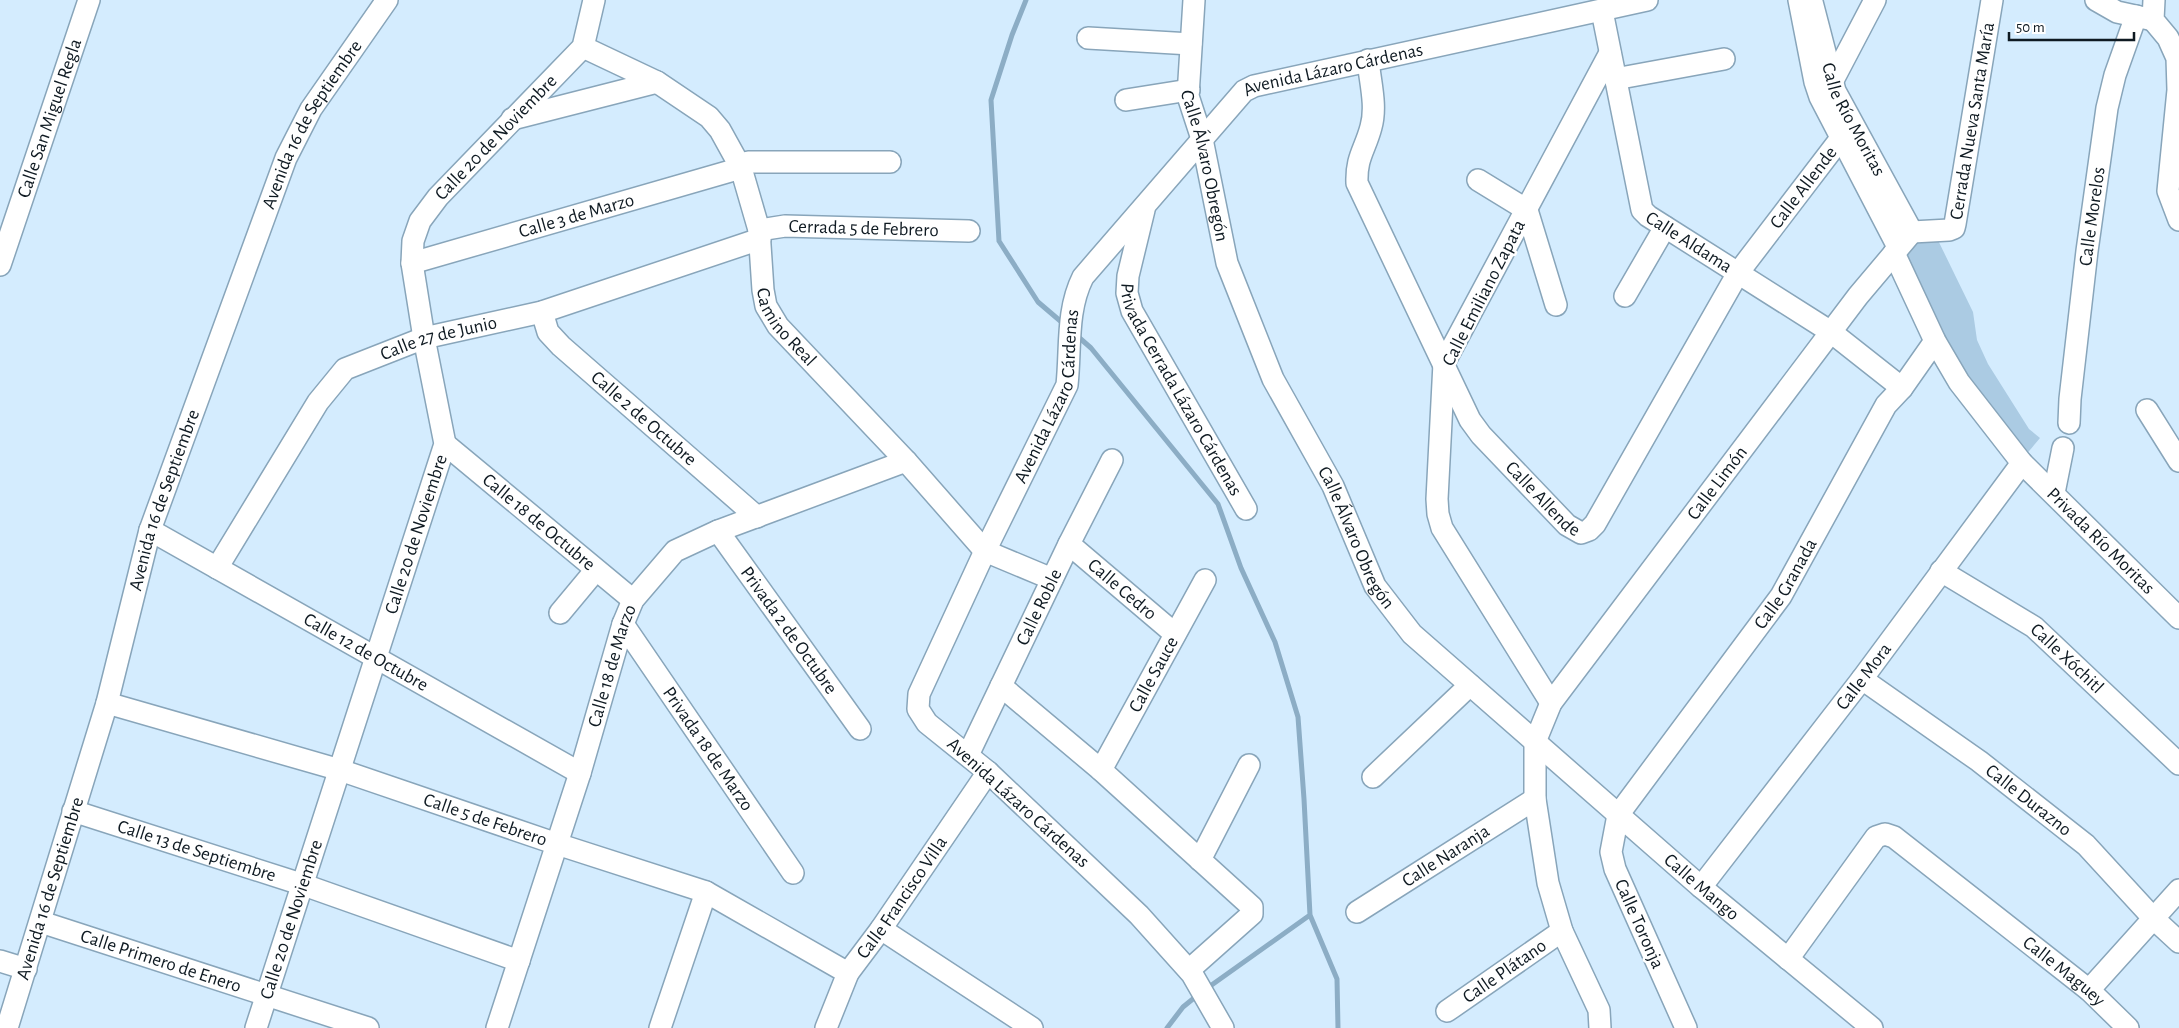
<svg xmlns="http://www.w3.org/2000/svg" width="2179" height="1028" font-family="'Alegreya Sans',sans-serif">
  <rect width="100%" height="100%" fill="#d4ecfe"/>
  <path fill="#abcbe3" d="M1933,230L1973,312L1977,340L1988,364L2029,429L2040,438L2024,457L1961,380L1895,252Z"/>
  <g fill="none" stroke-linecap="round" stroke-linejoin="round">
    <path stroke="#8cadc5" stroke-width="5" d="M1026,0L1012,35L991,100L999,241L1038,302L1065,325
      M1075,334L1091,348L1218,504L1241,568L1275,642L1298,717L1304,799L1310,915L1337,979L1338,1028
      M1206,989L1310,915
      M1167,1028L1183,1007L1199,994"/>
    <defs>
      <g id="minor">
        <path id="s1" d="M1194,0L1188,96L1202,139L1227,263L1273,379L1333,486L1375,586L1412,634L1701,887L1872,1028"/>
        <path d="M1799,0L1815,82L1820,97L1898,247"/>
        <path d="M2096,0L2117,12L2149,19"/>
        <path d="M2154,0L2153,20L2168,38L2177,58L2178,90L2168,191L2179,220"/>
        <path id="s2" d="M1812,2L1835,91L1912,232"/>
        <path id="s3" d="M1602,11L1642,210L1648,216L1831,332L1902,388"/>
        <path d="M1088,38L1191,44"/>
        <path id="s4" d="M583,47L657,82L709,117L720,130L741,168L759,230L763,290L766,306L778,326L906,461L985,551L1052,579"/>
        <path id="s5" d="M1368,60C1370,82 1377,106 1371,127C1365,150 1356,157 1357,183L1470,420L1481,435L1567,525L1581,533L1589,530L1595,524L1738,273L1841,138"/>
        <path d="M1615,79L1724,59"/>
        <path d="M1826,85L1832,82L1875,0"/>
        <path d="M1126,100L1189,90"/>
        <path d="M512,119L657,82"/>
        <path d="M1478,180L1527,210L1556,305"/>
        <path id="s6" d="M1144,210L1128,276L1127,293L1132,311L1246,509"/>
        <path id="s7" d="M759,230L785,226L969,231"/>
        <path id="s8" d="M1912,232L1949,230L1954,228L1955,224L1992,0"/>
        <path id="s9" d="M1894,253L1935,341L1959,382L2022,463L2179,618"/>
        <path id="s10" d="M412,263L741,168L748,162H890"/>
        <path id="s11" d="M0,265L89,0"/>
        <path d="M1625,296L1665,227"/>
        <path id="s12" d="M542,312L548,332L561,346L757,517"/>
        <path d="M2147,410L2179,461"/>
        <path id="s13" d="M2069,423L2070,399L2087,251L2107,108L2115,75L2136,16"/>
        <path id="s14" d="M445,444L633,600"/>
        <path d="M2054,493L2063,448"/>
        <path id="s15" d="M150,530L580,773"/>
        <path id="s16" d="M718,531L860,729"/>
        <path id="s17" d="M1069,544L1175,634"/>
        <path id="s18" d="M217,568L318,402L345,369L424,338L542,312L760,239"/>
        <path id="s19" d="M1941,571L2034,627L2179,764"/>
        <path d="M560,613L595,571"/>
        <path id="s20" d="M623,624L793,873"/>
        <path id="s21" d="M1862,679L1979,761L2086,845L2154,919L2179,942"/>
        <path d="M1001,686L1101,770L1252,907V914L1189,970"/>
        <path id="s22" d="M107,703L340,770L557,844L706,892L848,973"/>
        <path d="M1551,703L1442,528L1438,514L1437,499L1444,363L1610,53"/>
        <path id="s23" d="M968,755L1069,544L1112,460"/>
        <path id="s24" d="M1101,770L1205,580"/>
        <path d="M1373,777L1470,685"/>
        <path id="s25" d="M73,811L304,885L519,961"/>
        <path d="M1200,860L1249,765"/>
        <path id="s26" d="M1701,887L1862,679L2022,463"/>
        <path id="s27" d="M1357,912L1535,799"/>
        <path id="s28" d="M41,922L368,1028"/>
        <path d="M881,929L1032,1028"/>
        <path id="s29" d="M1788,959L1876,837L1885,834L1894,837L2089,990L2128,1028"/>
        <path d="M0,961L26,969"/>
        <path d="M2089,990L2179,890"/>
        <path id="s30" d="M1447,1011L1562,931"/>
        <path id="s31" d="M7,1028L107,703L150,530L286,158L311,109L387,0"/>
        <path id="s32" d="M256,1028L445,444L424,338L412,263L413,241L420,221L438,197L583,47L594,0"/>
        <path id="s33" d="M497,1028L580,773L623,624L633,600L675,551L718,531L906,461"/>
        <path d="M660,1028L706,892"/>
        <path id="s34" d="M826,1028L848,973L881,929L988,772"/>
        <path id="s35" d="M1223,1028L1192,974L1139,915L988,772L927,723L918,709L919,694L985,551L1067,385C1071,348 1066,311 1083,277L1244,91L1254,86L1647,0"/>
        <path id="s36" d="M1600,1028L1599,1010L1562,931L1548,883L1535,799V742L1551,703L1858,296L1912,232"/>
        <path id="s37" d="M1686,1028L1615,869L1611,852L1618,815L1781,596L1886,405L1902,388L1935,341"/>
      </g>
    </defs>
    <use href="#minor" stroke="#88a5ba" stroke-width="24"/>
    <use href="#minor" stroke="#fff" stroke-width="21"/>
  </g>
  <g text-anchor="middle" dominant-baseline="central" stroke-width="5" stroke-linejoin="round" paint-order="stroke">
    <g font-size="19" fill="#0f1a22" stroke="#fff">
      <text stroke="none"><textPath href="#s35" startOffset="1250">Avenida Lázaro Cárdenas</textPath></text>
      <text stroke="none"><textPath href="#s11" startOffset="155">Calle San Miguel Regla</textPath></text>
      <text stroke="none"><textPath href="#s2" startOffset="125">Calle Río Moritas</textPath></text>
      <text stroke="none"><textPath href="#s8" startOffset="151">Cerrada Nueva Santa María</textPath></text>
      <text stroke="none"><textPath href="#s31" startOffset="956">Avenida 16 de Septiembre</textPath></text>
      <text stroke="none"><textPath href="#s32" startOffset="954">Calle 20 de Noviembre</textPath></text>
      <text stroke="none"><textPath href="#s1" startOffset="168">Calle Álvaro Obregón</textPath></text>
      <text stroke="none"><textPath href="#s5" startOffset="961">Calle Allende</textPath></text>
      <text stroke="none"><textPath href="#s10" startOffset="171">Calle 3 de Marzo</textPath></text>
      <text stroke="none"><textPath href="#s13" startOffset="208">Calle Morelos</textPath></text>
      <text stroke="none"><textPath href="#s7" startOffset="105">Cerrada 5 de Febrero</textPath></text>
      <text stroke="none"><textPath href="#s3" startOffset="260">Calle Aldama</textPath></text>
      <text transform="translate(1484 293) rotate(-63)">Calle Emiliano Zapata</text>
      <text stroke="none"><textPath href="#s4" startOffset="374">Camino Real</textPath></text>
      <text stroke="none"><textPath href="#s18" startOffset="336">Calle 27 de Junio</textPath></text>
      <text stroke="none"><textPath href="#s6" startOffset="195">Privada Cerrada Lázaro Cárdenas</textPath></text>
      <text stroke="none"><textPath href="#s35" startOffset="786">Avenida Lázaro Cárdenas</textPath></text>
      <text stroke="none"><textPath href="#s12" startOffset="150">Calle 2 de Octubre</textPath></text>
      <text stroke="none"><textPath href="#s36" startOffset="615">Calle Limón</textPath></text>
      <text stroke="none"><textPath href="#s5" startOffset="496">Calle Allende</textPath></text>
      <text stroke="none"><textPath href="#s31" startOffset="551">Avenida 16 de Septiembre</textPath></text>
      <text stroke="none"><textPath href="#s14" startOffset="122">Calle 18 de Octubre</textPath></text>
      <text stroke="none"><textPath href="#s32" startOffset="519">Calle 20 de Noviembre</textPath></text>
      <text stroke="none"><textPath href="#s1" startOffset="572">Calle Álvaro Obregón</textPath></text>
      <text stroke="none"><textPath href="#s9" startOffset="358">Privada Río Moritas</textPath></text>
      <text stroke="none"><textPath href="#s37" startOffset="515">Calle Granada</textPath></text>
      <text stroke="none"><textPath href="#s17" startOffset="70">Calle Cedro</textPath></text>
      <text stroke="none"><textPath href="#s23" startOffset="164">Calle Roble</textPath></text>
      <text stroke="none"><textPath href="#s16" startOffset="122">Privada 2 de Octubre</textPath></text>
      <text stroke="none"><textPath href="#s15" startOffset="248">Calle 12 de Octubre</textPath></text>
      <text stroke="none"><textPath href="#s19" startOffset="154">Calle Xóchitl</textPath></text>
      <text stroke="none"><textPath href="#s33" startOffset="380">Calle 18 de Marzo</textPath></text>
      <text stroke="none"><textPath href="#s24" startOffset="109">Calle Sauce</textPath></text>
      <text stroke="none"><textPath href="#s26" startOffset="266">Calle Mora</textPath></text>
      <text stroke="none"><textPath href="#s20" startOffset="151">Privada 18 de Marzo</textPath></text>
      <text stroke="none"><textPath href="#s21" startOffset="206">Calle Durazno</textPath></text>
      <text transform="translate(1018 803) rotate(42)">Avenida Lázaro Cárdenas</text>
      <text stroke="none"><textPath href="#s22" startOffset="396">Calle 5 de Febrero</textPath></text>
      <text stroke="none"><textPath href="#s25" startOffset="130">Calle 13 de Septiembre</textPath></text>
      <text stroke="none"><textPath href="#s27" startOffset="105">Calle Naranja</textPath></text>
      <text stroke="none"><textPath href="#s1" startOffset="1069">Calle Mango</textPath></text>
      <text stroke="none"><textPath href="#s31" startOffset="146">Avenida 16 de Septiembre</textPath></text>
      <text stroke="none"><textPath href="#s34" startOffset="152">Calle Francisco Villa</textPath></text>
      <text stroke="none"><textPath href="#s32" startOffset="114">Calle 20 de Noviembre</textPath></text>
      <text transform="translate(1639 924) rotate(66)">Calle Toronja</text>
      <text stroke="none"><textPath href="#s28" startOffset="126">Calle Primero de Enero</textPath></text>
      <text stroke="none"><textPath href="#s30" startOffset="70">Calle Plátano</textPath></text>
      <text stroke="none"><textPath href="#s29" startOffset="386">Calle Maguey</textPath></text>
    </g>
  </g>
  <path d="M2009 32v8h125v-8" fill="none" stroke="#0f1a22" stroke-width="2.5"/>
  <text x="2016" y="32" font-size="15" fill="#0f1a22" stroke="#ffffff" stroke-width="4" paint-order="stroke">50 m</text>
</svg>
